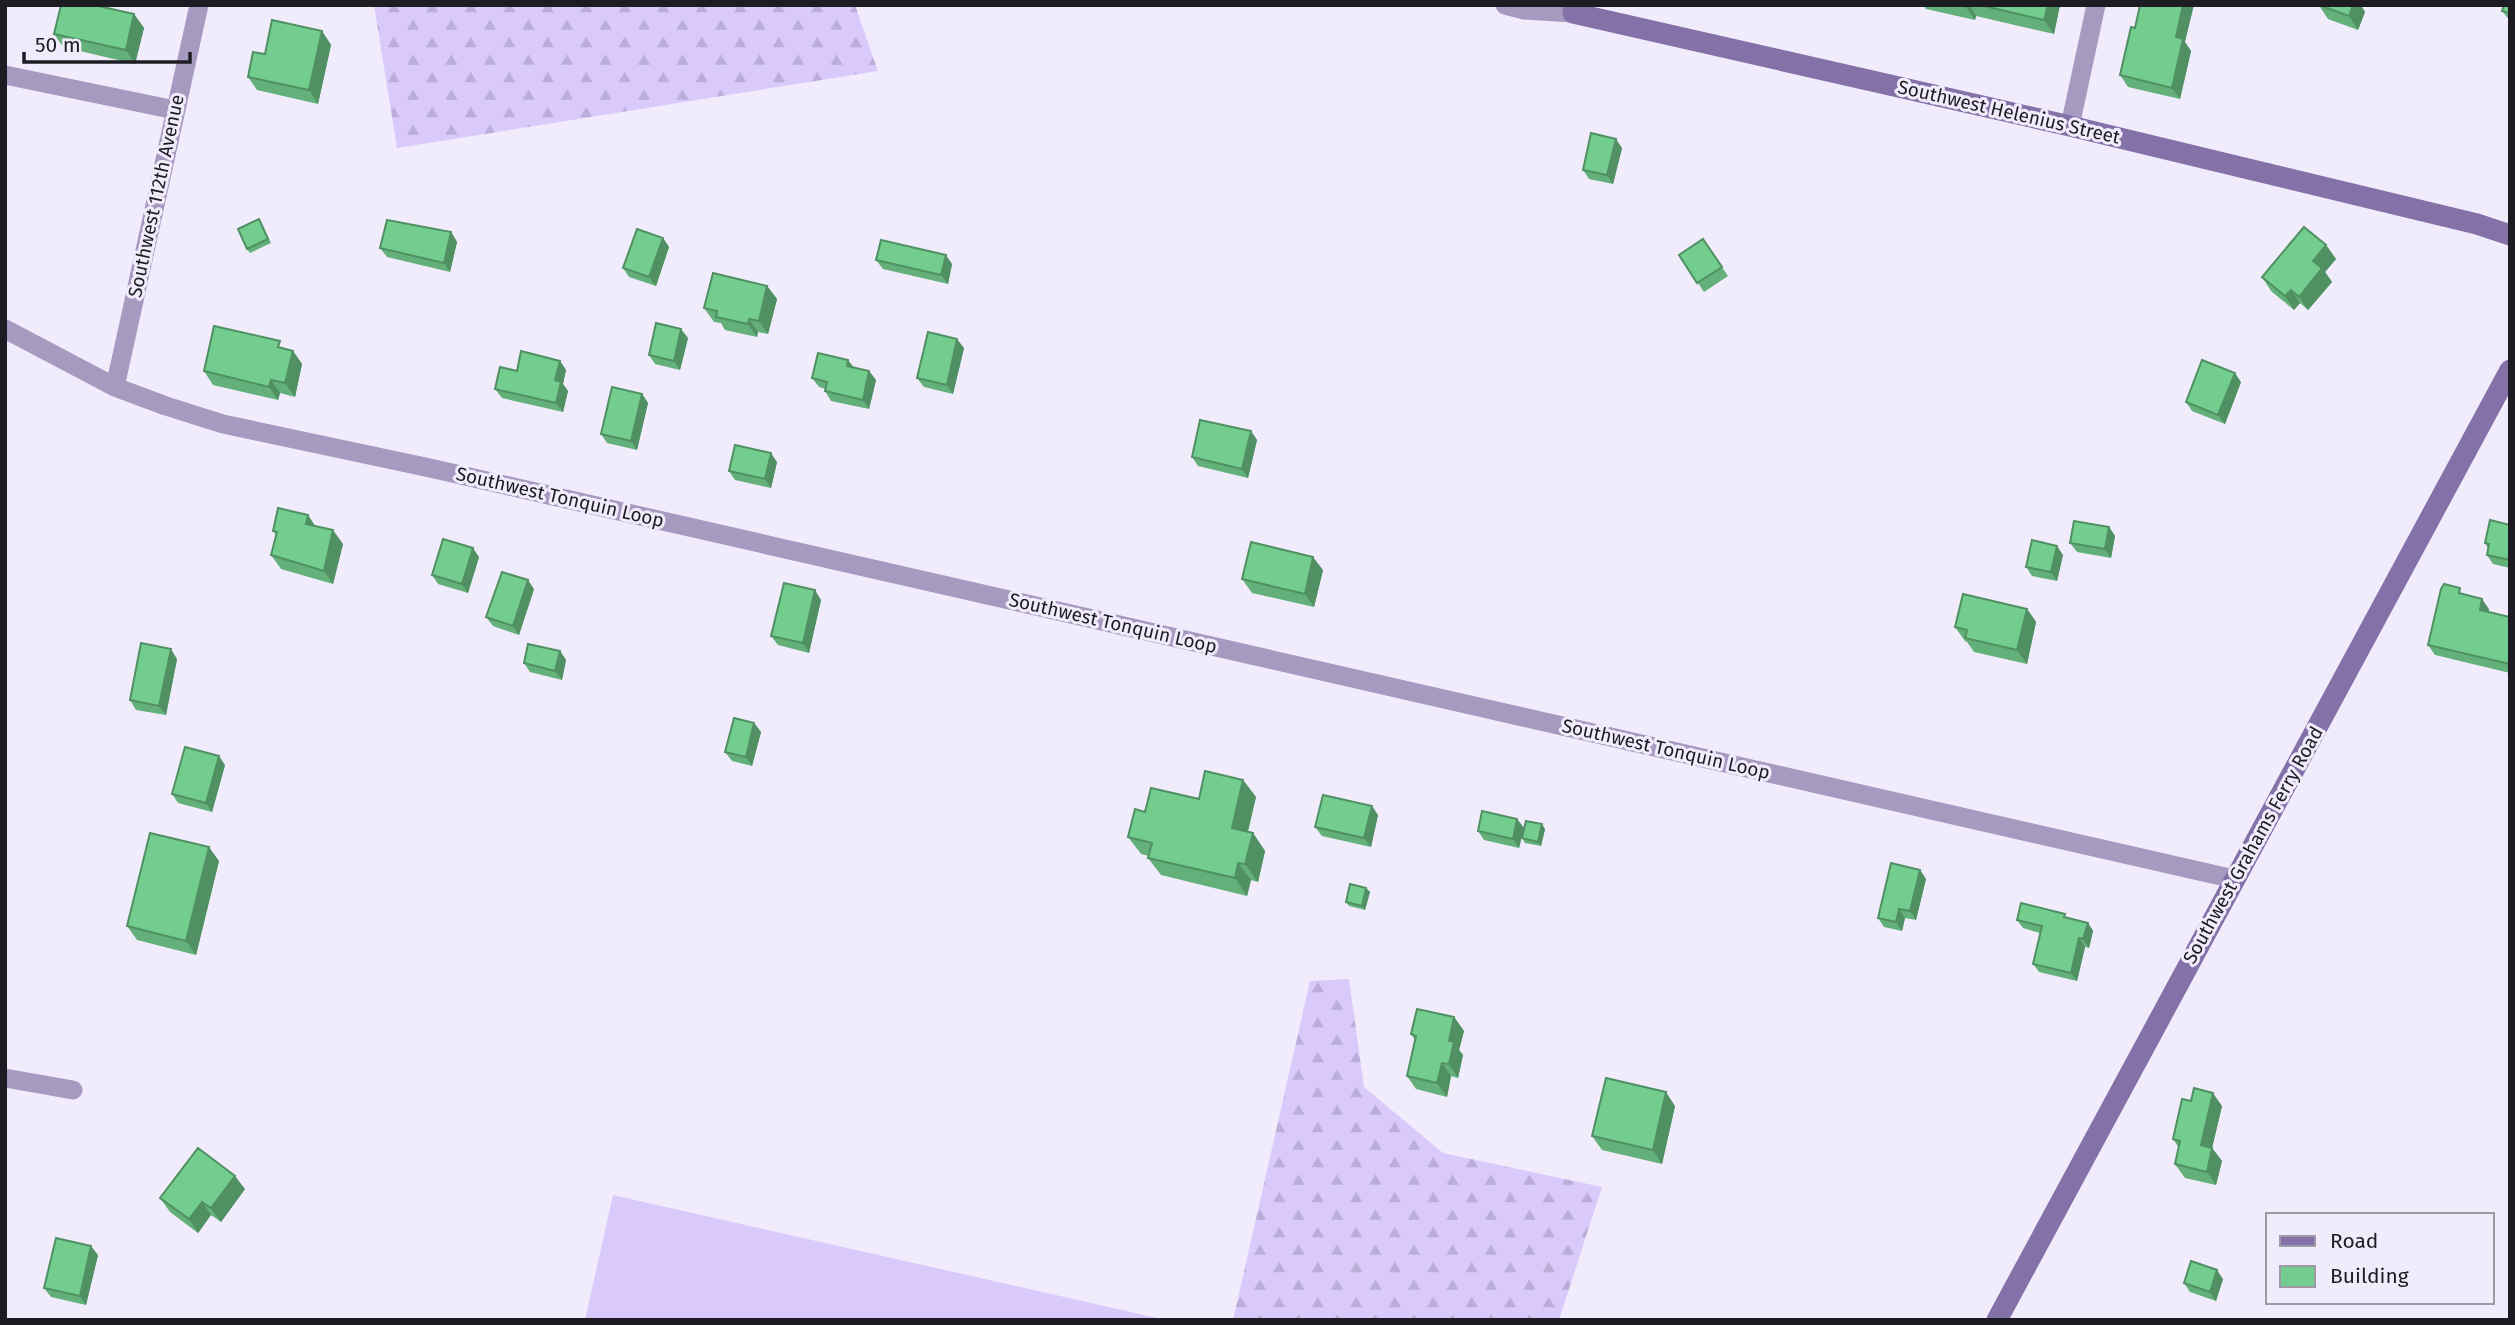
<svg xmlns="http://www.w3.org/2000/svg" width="2515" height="1325" font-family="'Fira Sans',sans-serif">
  <defs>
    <pattern id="forest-firs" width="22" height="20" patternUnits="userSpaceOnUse" patternTransform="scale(1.75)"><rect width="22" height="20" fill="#dacafc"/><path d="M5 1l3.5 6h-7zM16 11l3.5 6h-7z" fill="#bbadd8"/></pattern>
  </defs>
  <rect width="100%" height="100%" fill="#f1ecfc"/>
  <path fill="#dacafc" d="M613,1195L1166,1320H585Z"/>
  <path fill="url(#forest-firs)" d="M374,5H855L878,71L397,148Z
    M1349,979L1364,1087L1443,1153L1602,1187L1559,1320H1233L1310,981Z"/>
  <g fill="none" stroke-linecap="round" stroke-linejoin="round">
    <path stroke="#a69ac0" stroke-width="19" d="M1505,5L1524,10L1573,13
      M5,75L175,110
      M2070,126L2096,5
      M5,329L115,387L166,406L223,424L430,468L2234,879
      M115,387L199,5
      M5,1078L73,1090"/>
    <path stroke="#8371a8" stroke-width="21" d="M1574,5L1573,13L2070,126L2477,224L2510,235
      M1997,1320L2510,370"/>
  </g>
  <path fill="#63b07a" d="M1923,5H2060L2054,34L1976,16L1975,20L1926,9Z
    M2315,5H2362V7L2365,12L2358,30L2328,19L2320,7Z
    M2510,5V21L2502,11Z
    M134,14L144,28L135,64L63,47L54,34Z
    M2135,28L2185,42L2191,51L2180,99L2128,87L2120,75Z
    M322,31L331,45L318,104L257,90L248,77L265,54Z
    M1622,148L1613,184L1589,179L1583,170Z
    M262,224L271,243L250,253L247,249Z
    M451,232L457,242L450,272L387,257L380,248Z
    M663,238L669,247L656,286L629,277L623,268Z
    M1703,239L1728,276L1704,292L1679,255Z
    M2326,245L2336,259L2325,272L2332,282L2308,310L2300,303L2294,310L2271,291L2262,277Z
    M876,260L952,264L948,284L883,269Z
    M767,286L777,299L768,334L758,332L757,337L725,330L721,323L714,322L704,308Z
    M688,338L680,370L655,364L649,355Z
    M964,348L953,394L924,387L917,378Z
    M285,349L293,351L302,364L295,397L280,393L278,400L213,385L204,371Z
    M560,361L566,370L563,384L568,391L563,412L502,398L495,389L517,371Z
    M854,368L869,371L876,380L869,409L831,401L825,391L826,389L819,387L812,378Z
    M2241,382L2225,424L2192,411L2186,402Z
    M642,394L648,403L637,450L607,443L601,434Z
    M1251,431L1257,440L1248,478L1198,466L1192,457Z
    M777,462L771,488L735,480L729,471Z
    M308,515L315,526L343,544L333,584L281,569L271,555L276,535L273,531Z
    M2510,525V568L2493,564L2487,555L2488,548L2485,543Z
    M2109,527L2115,536L2111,558L2077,552L2070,543Z
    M2063,555L2057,581L2032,576L2026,567Z
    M479,557L468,593L438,584L432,575Z
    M1323,570L1314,607L1252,593L1242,579Z
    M534,589L519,635L493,626L486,617Z
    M2465,595L2489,609V612L2510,617V673L2435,655L2428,645Z
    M821,600L809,653L778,645L771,636Z
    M2027,609L2036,622L2027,664L1974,652L1967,642L1965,641L1955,627Z
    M560,651L566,660L562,680L530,672L524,663Z
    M177,659L166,715L136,710L130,700Z
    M754,723L761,732L752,766L732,761L725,752Z
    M225,765L212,812L178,803L172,794Z
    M1243,780L1256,797L1248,832L1253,833L1265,851L1258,882L1251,880L1247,896L1161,875L1148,858L1149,856L1141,854L1128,837L1145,812L1199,799Z
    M1378,815L1371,847L1322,836L1315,827Z
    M1517,819L1524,828L1519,848L1484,840L1478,831Z
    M1545,829L1541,846L1525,843L1522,838Z
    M219,861L196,955L137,940L127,926Z
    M1920,870L1926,879L1916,920L1905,918L1902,931L1884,927L1878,918Z
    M1366,888L1370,892L1365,910L1349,906L1346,902Z
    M2068,918L2088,923L2093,931L2089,948L2085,947L2077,981L2039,972L2033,964L2040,933L2023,928L2017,920Z
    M1454,1017L1464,1031L1459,1050L1463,1055L1458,1078L1451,1076L1447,1097L1416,1089L1407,1076L1415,1040L1411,1034Z
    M1675,1106L1662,1164L1602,1150L1592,1136Z
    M2222,1106L2212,1148L2222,1161L2216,1185L2185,1178L2175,1164L2179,1148L2173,1139Z
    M245,1189L221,1222L211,1215L198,1233L170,1212L160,1198Z
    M98,1255L86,1305L51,1297L44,1288Z
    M2223,1279L2216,1301L2190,1292L2184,1283Z"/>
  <path fill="#509063" d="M1966,5H1969L1976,16L1975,20L1966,7Z
    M2048,5H2060L2054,34L2044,20Z
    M2183,5H2194L2185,42L2191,51L2180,99L2172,88L2176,37Z
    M2353,5H2362V7L2365,12L2358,30L2349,16Z
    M134,14L144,28L135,64L126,50Z
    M322,31L331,45L318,104L309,90Z
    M1616,139L1622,148L1613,184L1607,175Z
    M451,232L457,242L450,272L444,263Z
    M663,238L669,247L656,286L649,277Z
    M2326,245L2336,259L2325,272L2332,282L2308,310L2299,297L2313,261Z
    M946,255L952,264L948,284L941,275Z
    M767,286L777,299L768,334L759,321Z
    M2291,290L2300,303L2294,310L2285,296Z
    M749,319L758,332L757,337L748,324Z
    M681,329L688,338L680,370L674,361Z
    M957,339L964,348L953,394L947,385Z
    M293,351L302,364L295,397L285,383Z
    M848,360L855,369L847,366Z
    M560,361L566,370L563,384L568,391L563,412L556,403L555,380Z
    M869,371L876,380L869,409L863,400Z
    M2235,373L2241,382L2225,424L2218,415Z
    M271,380L280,393L278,400L269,387Z
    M642,394L648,403L637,450L631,441Z
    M1251,431L1257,440L1248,478L1242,469Z
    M771,453L777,462L771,488L765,479Z
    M308,515L317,529L306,524Z
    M2109,527L2115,536L2111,558L2105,549Z
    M333,530L343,544L333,584L324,571Z
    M2057,546L2063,555L2057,581L2051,572Z
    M473,548L479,557L468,593L462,584Z
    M1313,557L1323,570L1314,607L1305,594Z
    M528,580L534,589L519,635L513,626Z
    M815,590L821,600L809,653L803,643Z
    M2482,599L2489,609L2487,620L2480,610Z
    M2027,609L2036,622L2027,664L2017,650Z
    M171,649L177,659L166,715L159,706Z
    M560,651L566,660L562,680L555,671Z
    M754,723L761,732L752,766L746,757Z
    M219,756L225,765L212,812L206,803Z
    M1243,780L1256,797L1244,846L1232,828Z
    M1372,806L1378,815L1371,847L1364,838Z
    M1517,819L1524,828L1519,848L1513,839Z
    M1542,824L1545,829L1541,846L1538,842Z
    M1253,833L1265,851L1258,882L1245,864Z
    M209,847L219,861L196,955L186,941Z
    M1238,863L1251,880L1247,896L1235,878Z
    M1920,870L1926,879L1916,920L1910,911Z
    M1366,888L1370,892L1365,910L1362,906Z
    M1899,909L1905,918L1902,931L1896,922Z
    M2088,923L2093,931L2089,948L2083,939Z
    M2079,938L2085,947L2077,981L2071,973Z
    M1454,1017L1464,1031L1459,1050L1463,1055L1458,1078L1449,1064V1041Z
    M1442,1063L1451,1076L1447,1097L1437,1083Z
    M1666,1092L1675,1106L1662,1164L1653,1150Z
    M2213,1093L2222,1106L2212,1148L2222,1161L2216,1185L2207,1172L2201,1145Z
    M235,1176L245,1189L221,1222L211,1208Z
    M202,1202L211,1215L198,1233L189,1219Z
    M91,1246L98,1255L86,1305L80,1296Z
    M2217,1270L2223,1279L2216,1301L2210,1292Z"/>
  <path fill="#73cd8e" stroke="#509063" stroke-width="2" d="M61,5H94L134,14L126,50L54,34Z
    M1980,5H2048L2044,20Z
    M2140,5H2183L2176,37L2183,39L2172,88L2120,75L2131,27L2135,28Z
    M2319,5H2353L2349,16Z
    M2504,5H2510V13L2502,11Z
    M272,20L322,31L309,90L248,77L253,52L265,54Z
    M1591,133L1616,139L1607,175L1583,170Z
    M259,219L268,239L247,249L238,229Z
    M387,220L451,232L444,263L380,248Z
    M2304,227L2326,245L2313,261L2322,268L2299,297L2291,290L2285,296L2262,277Z
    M637,229L663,238L649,277L623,268Z
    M1703,239L1722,267L1697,283L1679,255Z
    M881,240L946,255L941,275L876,260Z
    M713,273L767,286L759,321L749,319L748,324L716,317L717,311L704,308Z
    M656,323L681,329L674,361L649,355Z
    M214,326L280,341L278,347L293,351L285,383L271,380L269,387L204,371Z
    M928,332L957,339L947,385L917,378Z
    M521,351L560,361L555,380L561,382L556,403L495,389L500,367L517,371Z
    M818,353L848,360L847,366L869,371L863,400L825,391L827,382L812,378Z
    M2202,360L2235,373L2218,415L2186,402Z
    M612,387L642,394L631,441L601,434Z
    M1200,420L1251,431L1242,469L1192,457Z
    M735,445L771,453L765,479L729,471Z
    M278,508L308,515L306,524L333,530L324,571L271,555L277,532L273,531Z
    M2490,520L2510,525V560L2487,555L2489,544L2485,543Z
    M2074,521L2109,527L2105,549L2070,543Z
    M443,539L473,548L462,584L432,575Z
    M2032,540L2057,546L2051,572L2026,567Z
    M1251,542L1313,557L1305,594L1242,579Z
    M502,572L528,580L513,626L486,617Z
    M784,583L815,590L803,643L771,636Z
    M2444,584L2460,588L2459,593L2482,599L2480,610L2510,617V664L2428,645L2441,589Z
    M1963,594L2027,609L2017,650L1965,638L1967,630L1955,627Z
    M141,643L171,649L159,706L130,700Z
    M528,644L560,651L555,671L524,663Z
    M734,718L754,723L746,757L725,752Z
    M185,747L219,756L206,803L172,794Z
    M1205,771L1243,780L1232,828L1253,833L1245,864L1238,863L1235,878L1148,858L1152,843L1128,837L1135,809L1145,812L1151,788L1199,799Z
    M1323,795L1372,806L1364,838L1315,827Z
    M1482,811L1517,819L1513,839L1478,831Z
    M1526,821L1542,824L1538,842L1522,838Z
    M150,833L209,847L186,941L127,926Z
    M1891,863L1920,870L1910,911L1899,909L1896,922L1878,918Z
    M1350,884L1366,888L1362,906L1346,902Z
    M2021,903L2065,914L2064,917L2088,923L2083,939L2079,938L2071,973L2033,964L2042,926L2017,920Z
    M1417,1009L1454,1017L1449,1041L1454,1042L1449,1064L1442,1063L1437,1083L1407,1076L1416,1036L1411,1034Z
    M1606,1078L1666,1092L1653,1150L1592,1136Z
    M2194,1088L2213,1093L2201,1145L2212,1148L2207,1172L2175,1164L2180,1141L2173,1139L2182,1099L2191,1101Z
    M198,1148L235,1176L211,1208L202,1202L189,1219L160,1198Z
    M56,1238L91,1246L80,1296L44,1288Z
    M2191,1261L2217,1270L2210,1292L2184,1283Z"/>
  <g text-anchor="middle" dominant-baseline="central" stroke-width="6" stroke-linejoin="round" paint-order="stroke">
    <g font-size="19" fill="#1e1c23" stroke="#f1ecfc">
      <text transform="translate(2009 112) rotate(13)">Southwest Helenius Street</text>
      <text transform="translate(156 196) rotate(-78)">Southwest 112th Avenue</text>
      <text transform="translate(560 497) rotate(13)">Southwest Tonquin Loop</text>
      <text transform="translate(1113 623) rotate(13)">Southwest Tonquin Loop</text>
      <text transform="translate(1666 749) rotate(13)">Southwest Tonquin Loop</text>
      <text transform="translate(2253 845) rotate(-61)">Southwest Grahams Ferry Road</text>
    </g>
  </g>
  <rect width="2515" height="1325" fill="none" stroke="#1e1c23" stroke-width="14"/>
  <rect x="2266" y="1213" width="228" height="91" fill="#f1ecfc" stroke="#9d99a5" stroke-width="2"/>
  <rect x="2280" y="1236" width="35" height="10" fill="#8371a8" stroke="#9d99a5" stroke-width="2"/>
  <text x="2330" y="1248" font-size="21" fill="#1e1c23">Road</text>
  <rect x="2280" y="1266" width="35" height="21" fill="#73cd8e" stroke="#9d99a5" stroke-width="2"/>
  <text x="2330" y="1283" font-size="21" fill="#1e1c23">Building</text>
  <path d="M24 52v10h166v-10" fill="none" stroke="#1e1c23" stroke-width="3.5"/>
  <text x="35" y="52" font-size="21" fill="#1e1c23" stroke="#f1ecfc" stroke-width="5" paint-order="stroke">50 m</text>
</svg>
